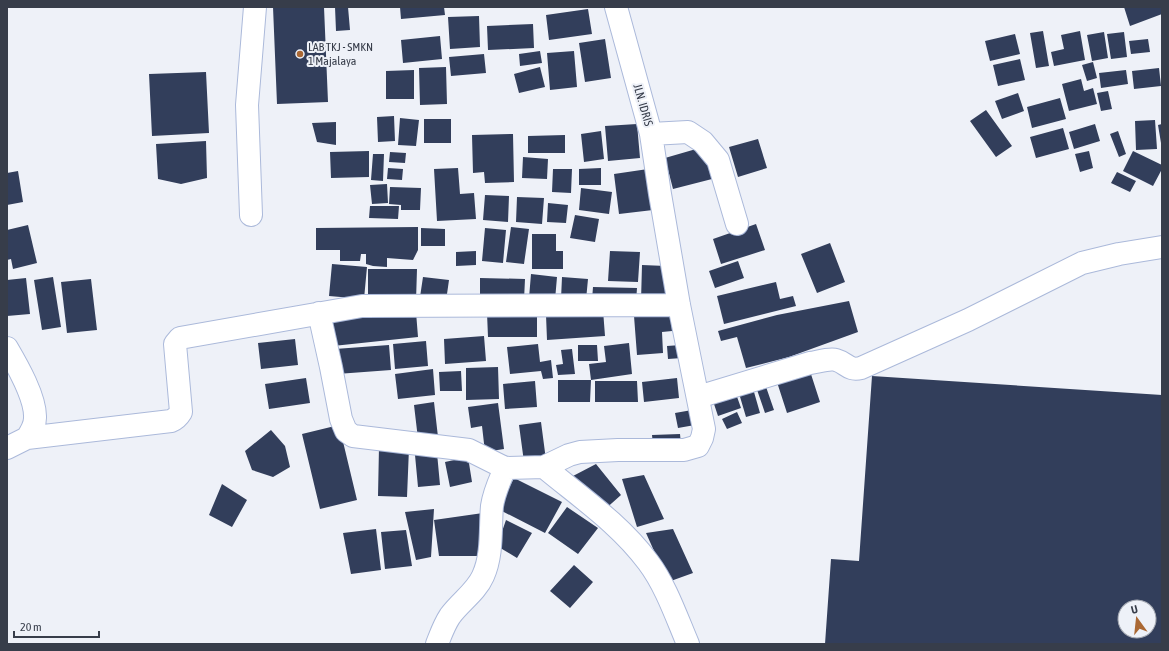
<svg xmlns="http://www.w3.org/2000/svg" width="1169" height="651" font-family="'Asap Condensed',sans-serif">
  <rect width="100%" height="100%" fill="#eef1f8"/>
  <path fill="#323e5b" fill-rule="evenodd" d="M273,7H324L328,102L277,104Z
    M335,7H348L350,30L336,31Z
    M400,7H444L445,15L401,19Z
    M1124,7H1162V14L1130,26Z
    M588,9L592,34L549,40L546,15Z
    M479,16L480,47L450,49L448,17Z
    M533,24L534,48L488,50L487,26Z
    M1043,31L1049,66L1036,68L1030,33Z
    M1080,31L1085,60L1054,66L1051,52L1064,49L1061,35Z
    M1104,32L1108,58L1092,61L1087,35Z
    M1124,32L1127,57L1111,59L1107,34Z
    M1015,34L1020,54L990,61L985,41Z
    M440,36L442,59L403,63L401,40Z
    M605,39L611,78L585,82L579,43Z
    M1148,39L1150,52L1131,54L1129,41Z
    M540,51L542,63L520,66L519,54Z
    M574,51L577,87L550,90L547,53Z
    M484,54L486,73L451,76L449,57Z
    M1020,59L1025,80L998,86L993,65Z
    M1093,62L1097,78L1087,81L1082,65Z
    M446,67L447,104L420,105L419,68Z
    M540,67L545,87L519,93L514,74Z
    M1159,68L1161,86L1134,89L1132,71Z
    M414,70V99H386V71Z
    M1126,70L1128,84L1101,88L1099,73Z
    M206,72L209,133L152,136L149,74Z
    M1081,79L1084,91L1093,88L1097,104L1069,111L1062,84Z
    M1108,91L1112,109L1101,111L1097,93Z
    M1018,93L1024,111L1002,119L995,101Z
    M1060,98L1066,119L1032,128L1027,107Z
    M986,110L1012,146L996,157L970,121Z
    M394,116L395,141L378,142L377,117Z
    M400,118L419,120L416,146L398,145Z
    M424,119H451V143H424Z
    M1155,120L1157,149L1136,150L1135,121Z
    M336,122V145L317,142L312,123Z
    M637,124L640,158L608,161L605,126Z
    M1095,124L1100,141L1074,149L1069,132Z
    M1162,124V143H1161L1158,125Z
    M1063,128L1069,149L1036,158L1030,137Z
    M601,131L604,159L584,162L581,134Z
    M1118,131L1126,154L1119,157L1110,134Z
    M513,134L514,182L485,183L484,172L473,173L472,135Z
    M565,135V153H528V136Z
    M758,139L767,168L738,177L729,147Z
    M206,141L207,178L181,184L158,179L156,144Z
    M703,147L712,179L673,189L665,158Z
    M369,151V177L331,178L330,152Z
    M1089,151L1093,168L1080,172L1075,154Z
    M1133,151L1162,165V169L1153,186L1123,171Z
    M390,152L406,153L405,163L389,162Z
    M373,154H384L383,181L371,180Z
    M523,157L548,159L547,179L522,178Z
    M388,168L403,169L402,180L387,179Z
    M458,168L460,194L474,193L476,219L437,221L434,169Z
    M601,168V185H579V169Z
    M553,169H572L571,193L552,192Z
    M648,169L653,210L619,214L614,174Z
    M18,171L23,202L7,205V173Z
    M1117,172L1136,181L1130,192L1111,183Z
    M387,184L388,203L372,204L370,185Z
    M390,187L421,188L420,210H401V205L389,204Z
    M581,188L612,192L609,214L579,210Z
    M485,195L509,196L508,222L483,220Z
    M517,197L544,198L542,224L516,222Z
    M548,203L568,205L566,223L547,222Z
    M370,206H399L398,219L369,218Z
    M575,215L599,219L595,242L570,238Z
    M756,224L765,250L721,264L713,239Z
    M28,225L37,263L13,269L11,259L7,260V230Z
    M418,227V250L413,260L387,258V267L373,266L366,264V254H361L360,261H340V250H316V228Z
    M511,227L529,229L524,264L506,262Z
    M421,228L445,229V246H421Z
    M485,228L506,230L503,263L482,261Z
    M532,234H556V251H563V269H532Z
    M830,243L845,282L817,293L801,254Z
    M476,251V265L456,266V252Z
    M610,251L640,252L638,282L608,281Z
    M738,261L744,278L715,288L709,271Z
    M332,264L367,267L364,299L329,296Z
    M642,265L666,266V302L641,301Z
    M368,269H417L416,301H368Z
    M531,274L557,277L555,300L529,298Z
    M53,277L61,327L42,330L34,280Z
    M423,277L449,280L446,301L420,297Z
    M562,277L588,279L586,300L561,299Z
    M26,278L30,314L7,316V280Z
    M480,278L525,279L524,300L480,299Z
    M91,279L97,330L67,333L61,282Z
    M776,282L780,299L793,296L796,306L724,324L717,296Z
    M593,287L637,288L636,302L592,300Z
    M849,301L858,332L789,357L746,368L737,337L721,341L718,331L777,315Z
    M603,310L605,336L547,340L546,315Z
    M416,312L418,337L333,346L330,321Z
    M537,312V337H488L487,313Z
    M671,313L672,331L662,332L663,353L637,355L634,316Z
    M484,336L486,361L445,364L444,339Z
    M295,339L298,365L261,369L258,343Z
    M426,341L428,366L395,369L393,344Z
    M629,343L632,374L591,380L589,364L606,362L604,346Z
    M538,344L540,362L551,360L553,378L543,379L541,371L510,374L507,347Z
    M389,345L391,370L337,374L335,349Z
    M578,345H597L598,361H578Z
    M681,345L682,358L668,359L667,346Z
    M572,349L575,374L558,375L556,365L563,364L561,350Z
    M498,367L499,399L466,400V368Z
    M809,368L820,402L787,413L776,379Z
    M433,369L435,395L398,399L395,374Z
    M461,371L462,391H440L439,372Z
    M872,376L1162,395V644H825L831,559L859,561ZM1125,607H1149V631H1125Z
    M306,378L310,403L269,409L265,384Z
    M677,378L679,398L644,402L642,382Z
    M558,380H591L590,402H558Z
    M535,381L537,407L505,409L503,384Z
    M595,381H637L638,402H595Z
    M764,381L774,410L765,413L755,384Z
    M752,385L760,413L746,417L738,390Z
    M735,391L741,408L718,416L712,398Z
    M434,402L438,437L418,439L414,405Z
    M498,403L504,449L485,452L482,426L471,428L468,407Z
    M692,410L695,425L678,428L675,413Z
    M737,412L742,423L727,429L722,419Z
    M541,422L546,460L524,462L519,425Z
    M339,425L357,500L320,509L302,434Z
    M271,430L285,446L290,467L273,477L252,470L245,451Z
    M680,434L681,444L653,445L652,435Z
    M379,447L409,448L407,497L378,496Z
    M437,453L440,485L418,487L415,455Z
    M468,457L472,482L450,487L445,462Z
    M596,464L621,495L603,511L573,476Z
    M644,475L664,519L637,527L622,479Z
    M514,478L562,502L545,533L498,509Z
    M222,484L247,500L232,527L209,515Z
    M567,507L598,528L578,554L548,533Z
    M434,509L431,557L416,560L405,512Z
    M483,513L484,556H439L434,520Z
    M506,520L532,533L517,558L497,546Z
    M376,529L381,570L351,574L343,533Z
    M673,529L693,573L668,582L646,533Z
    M406,530L412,566L385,569L381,532Z
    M574,565L593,582L570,608L550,591Z"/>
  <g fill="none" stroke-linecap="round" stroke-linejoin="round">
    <defs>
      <path id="minor" d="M616,7L651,134L688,132L703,142L718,160L737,224
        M251,215L247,105L255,7
        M319,313L331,367L341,419L346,431L353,436L469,450L505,468L544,467L569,455L580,452L618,450H684L698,446L702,438L704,429L679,305L660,194L651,134
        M7,348C17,365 36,398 35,418C35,425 31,432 27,438L7,448
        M698,397L810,363C818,362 829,358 836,360C847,363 848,371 861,368L968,320L1082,263L1119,254L1162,247
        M27,438L171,421C176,419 178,417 181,412L175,344L180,338L362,306L679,305
        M544,467C580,497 620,524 648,562C666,586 676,616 688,644
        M437,644C441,634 444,625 450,616C460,602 476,592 483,576C493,554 490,528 492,506C494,492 500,480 505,468"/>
    </defs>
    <use href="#minor" stroke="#abb9da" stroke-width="24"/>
    <use href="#minor" stroke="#fff" stroke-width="22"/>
  </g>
  <circle fill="#aa6834" stroke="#eef1f8" stroke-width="1.5" cx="300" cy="54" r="4"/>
  <g text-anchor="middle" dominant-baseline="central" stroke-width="4" stroke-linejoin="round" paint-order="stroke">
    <g font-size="12" fill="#373d4a" stroke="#eef1f8" text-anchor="start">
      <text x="308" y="47">LAB TKJ - SMKN<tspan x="308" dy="14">1 Majalaya</tspan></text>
    </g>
    <g font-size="12" fill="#373d4a" stroke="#eef1f8">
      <text transform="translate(643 105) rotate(74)">JLN. IDRIS</text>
    </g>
  </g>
  <rect width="1169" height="651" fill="none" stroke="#373d4a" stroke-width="16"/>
  <g transform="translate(1137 619) rotate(345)"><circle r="19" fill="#eef1f8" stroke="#a5a9b2"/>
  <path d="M0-3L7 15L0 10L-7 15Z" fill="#aa6834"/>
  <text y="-6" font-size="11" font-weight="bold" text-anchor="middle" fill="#373d4a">U</text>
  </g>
  <path d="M14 631v6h85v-6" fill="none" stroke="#373d4a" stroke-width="2"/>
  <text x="20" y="631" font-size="12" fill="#373d4a" stroke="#eef1f8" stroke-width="3" paint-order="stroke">20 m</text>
</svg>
